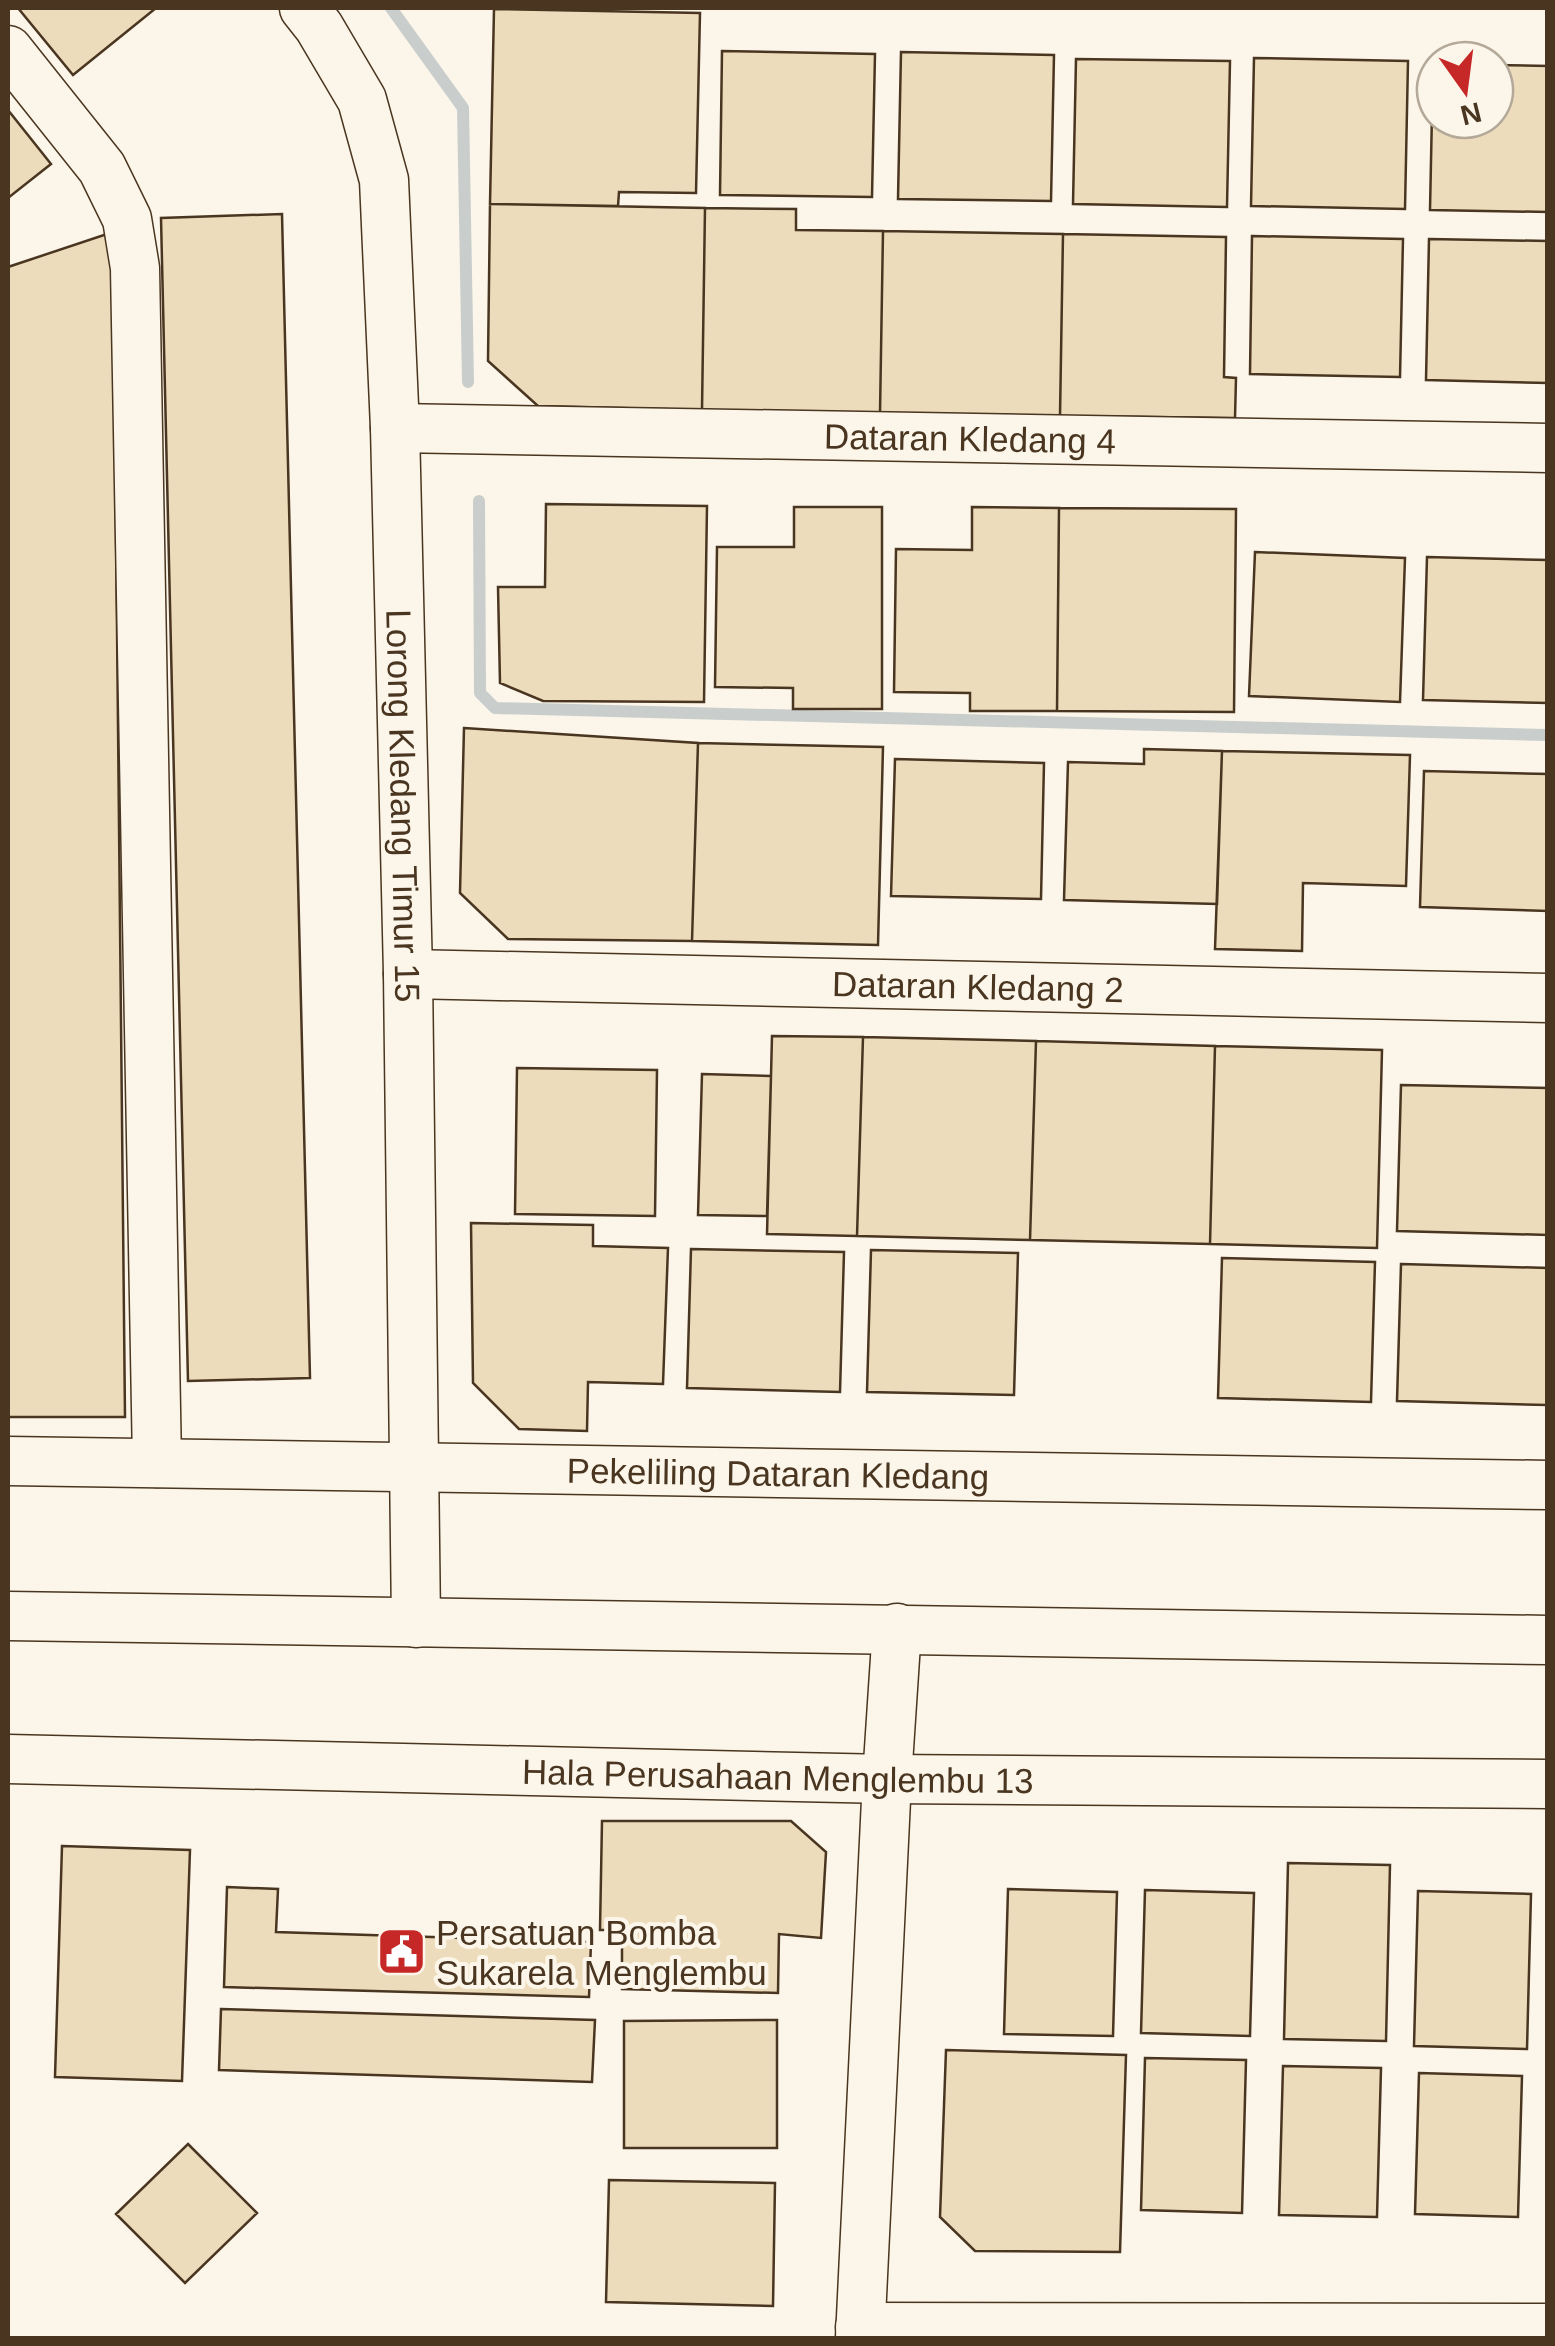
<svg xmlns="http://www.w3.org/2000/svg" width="1555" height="2346" font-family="Helvetica,sans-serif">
  <rect width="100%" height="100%" fill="#fbf6e9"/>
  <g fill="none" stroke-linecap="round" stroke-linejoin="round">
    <path stroke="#c9cecd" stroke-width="12" d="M391,8L463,108L468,382
      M479,501L480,693L495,708L1548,735"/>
  </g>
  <path fill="#ecdcbc" stroke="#4a3520" stroke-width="2.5" d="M18,8H156L73,75Z
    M494,9L700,13L696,193L619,192L618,206L490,204Z
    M722,51L875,54L872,197L720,195Z
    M901,52L1054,55L1051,201L898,199Z
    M1254,58L1408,61L1405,209L1251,206Z
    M1076,59L1230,61L1227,207L1073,204Z
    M1433,64L1435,120H1495V65L1548,66V212L1430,210Z
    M8,110L51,164L8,198Z
    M490,204L705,208L702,410L538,406L488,361Z
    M705,208L796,209V230L883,231L880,413L702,410Z
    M282,214L310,1378L188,1381L161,218Z
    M883,231L1063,234L1060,416L880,413Z
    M113,232L125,1417H8V267Z
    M1063,234L1226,237L1224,377L1236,378L1235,418L1060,416Z
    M1252,236L1403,239L1400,377L1250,374Z
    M1429,239L1548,241V383L1426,380Z
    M546,504L707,506L704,702L543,701L500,683L498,587H545Z
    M794,507H882V709H793V688L715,687L717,547H794Z
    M972,507L1059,508L1057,711H970V693L894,692L896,549L972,550Z
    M1059,508L1236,509L1234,712L1057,711Z
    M1255,552L1405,558L1400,702L1249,696Z
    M1427,557L1548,560V703L1423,700Z
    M464,728L698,743L692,941L508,939L460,893Z
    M698,743L883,747L878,945L692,941Z
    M1144,749L1222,751L1217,904L1064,900L1068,762L1144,764Z
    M1222,751L1410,755L1406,886L1303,883L1302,951L1215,949Z
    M895,759L1044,763L1041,899L891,896Z
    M1424,771L1548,774V911L1420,907Z
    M772,1036L863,1037L857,1236L767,1234Z
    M863,1037L1036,1041L1030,1240L857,1236Z
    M1036,1041L1215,1046L1210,1244L1030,1240Z
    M1215,1046L1382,1050L1377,1248L1210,1244Z
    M517,1068L657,1070L655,1216L515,1214Z
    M702,1074L771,1076L767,1216L698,1215Z
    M1401,1085L1548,1088V1235L1397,1231Z
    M471,1223L593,1225V1246L668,1248L663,1384L588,1382L587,1431L519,1429L473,1383Z
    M691,1249L844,1252L840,1392L687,1388Z
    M871,1250L1018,1253L1014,1395L867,1392Z
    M1222,1258L1375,1262L1371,1402L1218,1398Z
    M1401,1264L1548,1268L1547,1405L1397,1401Z
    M602,1821H791L826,1852L821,1938L779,1934L778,1993L622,1989V1930H600Z
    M62,1846L190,1850L182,2081L55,2077Z
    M1288,1863L1390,1865L1386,2041L1284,2039Z
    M227,1887L278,1889L276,1932L591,1942L589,1997L224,1987Z
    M1008,1889L1117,1892L1113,2036L1004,2034Z
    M1145,1890L1254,1893L1250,2036L1141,2033Z
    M1418,1891L1531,1894L1527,2049L1414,2046Z
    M221,2009L595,2020L592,2082L219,2070Z
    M777,2020V2148H624V2021Z
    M946,2050L1126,2055L1120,2252L975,2251L940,2217Z
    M1145,2058L1246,2060L1242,2213L1141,2210Z
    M1283,2066L1381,2068L1377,2217L1279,2215Z
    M1419,2073L1522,2076L1518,2217L1415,2214Z
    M188,2144L257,2213L185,2283L116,2214Z
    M609,2180L775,2183L773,2306L606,2302Z"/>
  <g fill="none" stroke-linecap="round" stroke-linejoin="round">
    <defs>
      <g id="minor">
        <path id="s1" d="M304,8L319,27L362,100L384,180L395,428L408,974L416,1623"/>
        <path d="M8,50L102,168L127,219L135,268L157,1463"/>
        <path id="s2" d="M395,428L1548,448"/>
        <path id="s3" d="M408,974L1548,998"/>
        <path id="s4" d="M8,1461L1548,1485"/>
        <path d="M8,1616L1548,1640"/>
        <path id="s5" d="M8,1759L887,1779L1548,1784"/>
        <path d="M860,2327L1548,2328"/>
        <path d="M860,2338L887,1779L897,1628"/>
      </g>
    </defs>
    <use href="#minor" stroke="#4a3520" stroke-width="51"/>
    <use href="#minor" stroke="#fbf6e9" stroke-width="48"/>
  </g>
  <defs>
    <symbol id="civic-square" viewBox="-11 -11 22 22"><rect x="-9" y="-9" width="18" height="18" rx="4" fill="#c62828" stroke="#fbf6e9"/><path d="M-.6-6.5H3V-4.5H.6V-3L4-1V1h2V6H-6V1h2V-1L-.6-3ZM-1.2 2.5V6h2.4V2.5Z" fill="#fff"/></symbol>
  </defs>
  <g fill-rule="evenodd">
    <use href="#civic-square" x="374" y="1924" width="55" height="55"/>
  </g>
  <g text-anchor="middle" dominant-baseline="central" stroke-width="8" stroke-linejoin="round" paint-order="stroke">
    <g font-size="35" fill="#4a3520" stroke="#fbf6e9">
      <text stroke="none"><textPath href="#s2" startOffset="575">Dataran Kledang 4</textPath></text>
      <text stroke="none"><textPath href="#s1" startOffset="818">Lorong Kledang Timur 15</textPath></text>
      <text stroke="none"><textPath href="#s3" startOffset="570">Dataran Kledang 2</textPath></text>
      <text stroke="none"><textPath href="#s4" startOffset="770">Pekeliling Dataran Kledang</textPath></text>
      <text stroke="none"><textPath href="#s5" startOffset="770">Hala Perusahaan Menglembu 13</textPath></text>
    </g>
    <g font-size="35" fill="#4a3520" stroke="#fbf6e9" text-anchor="start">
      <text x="436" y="1932">Persatuan Bomba<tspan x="436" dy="40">Sukarela Menglembu</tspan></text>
    </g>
  </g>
  <rect width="1555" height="2346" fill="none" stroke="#4a3520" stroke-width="20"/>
  <g transform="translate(1465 90) rotate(166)"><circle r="48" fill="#fbf6e9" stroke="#b4a999" stroke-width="2.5"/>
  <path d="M0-8L18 38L0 25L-18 38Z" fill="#c62828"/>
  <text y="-15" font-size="28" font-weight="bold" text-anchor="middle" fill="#4a3520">N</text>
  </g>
</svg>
